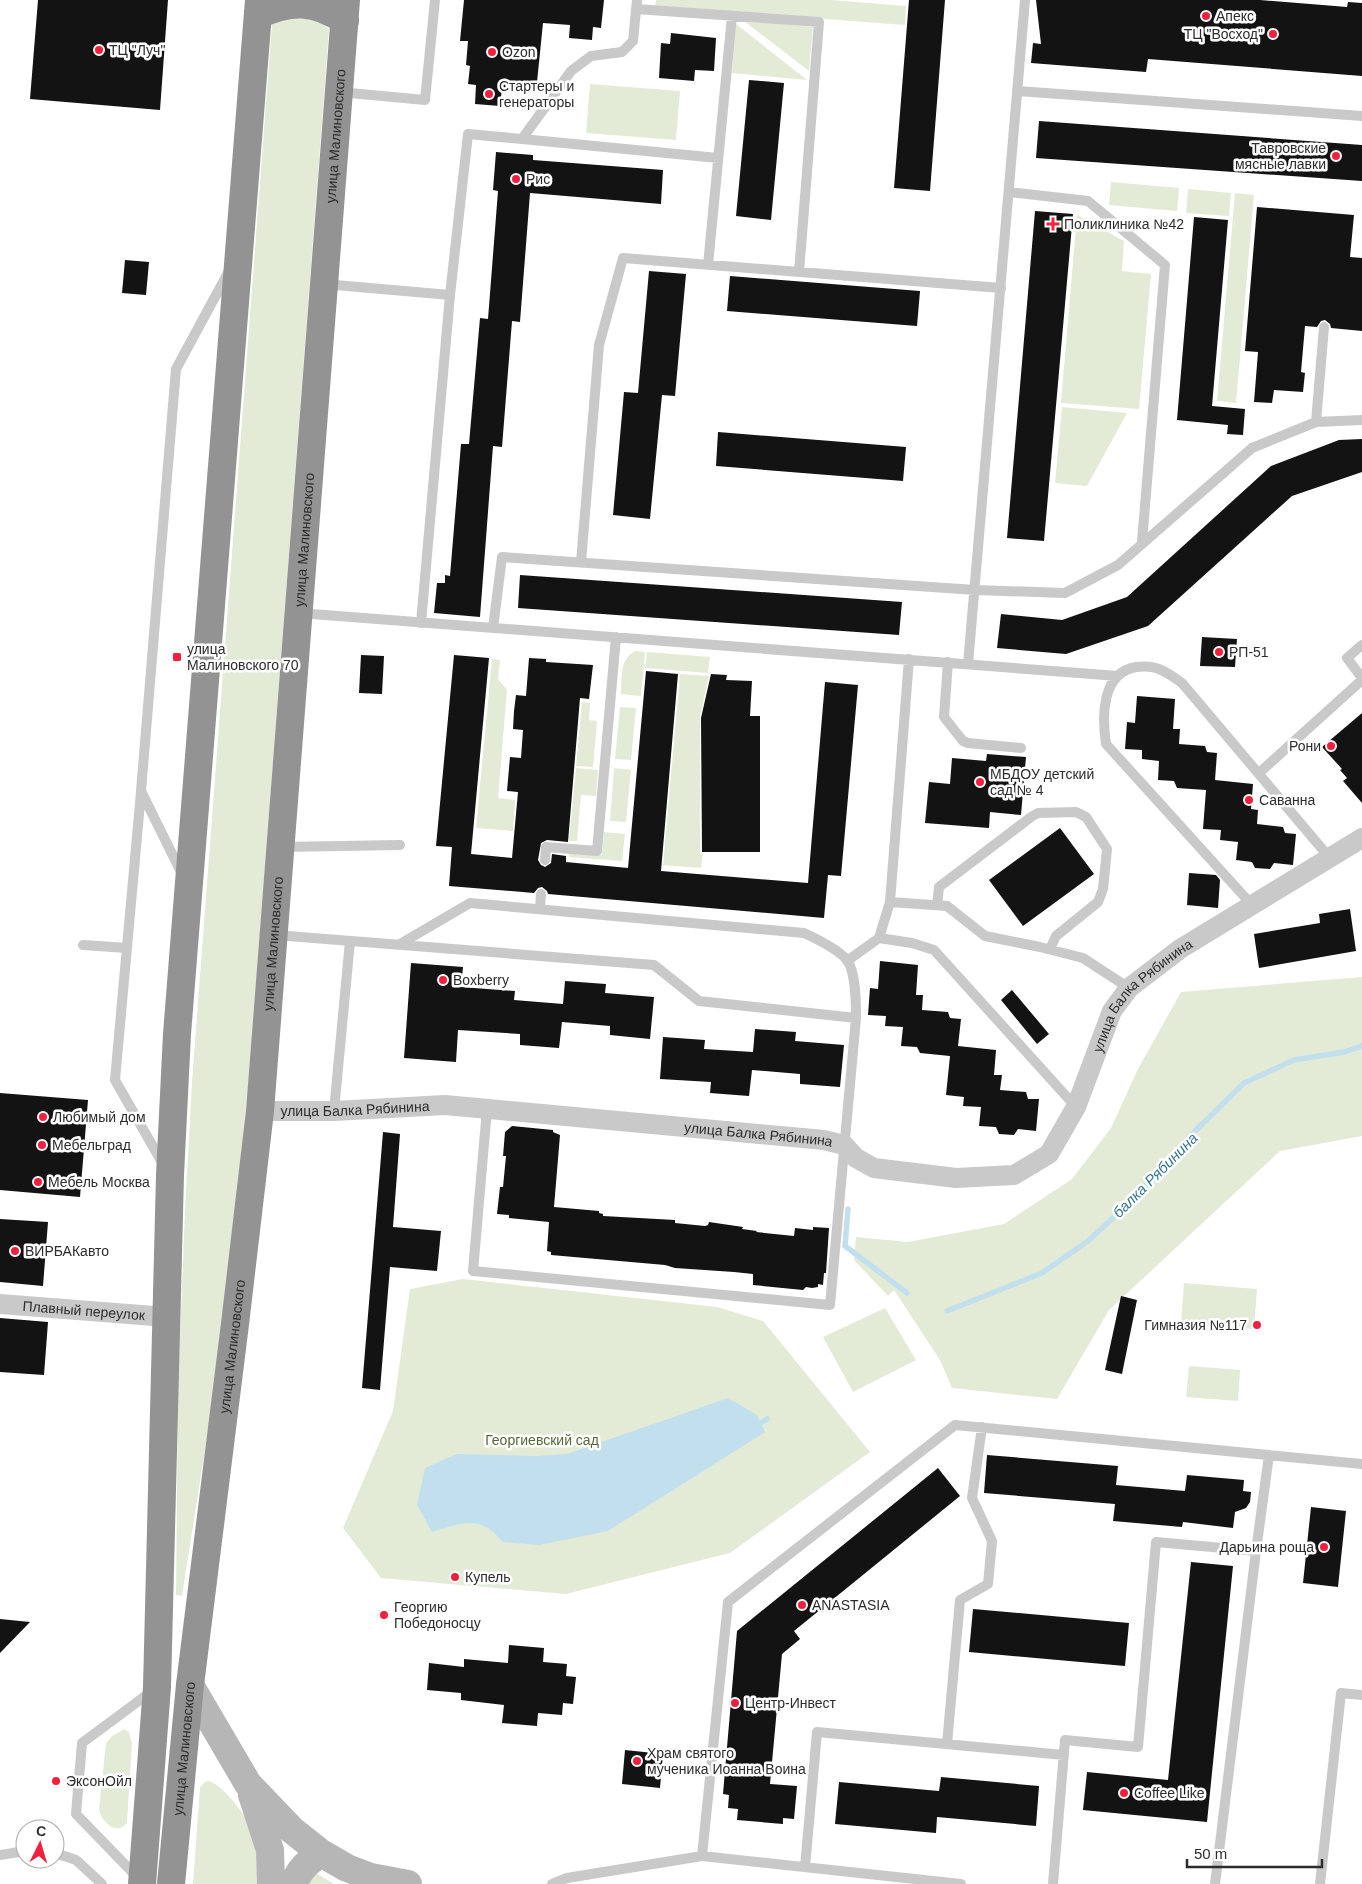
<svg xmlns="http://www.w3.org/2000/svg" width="1362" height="1884" font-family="Helvetica,sans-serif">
  <rect width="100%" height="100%" fill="#fff"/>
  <path fill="#e3ebd7" d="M656,0H830L906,6L905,25L655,6Z
    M288,13L322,21L329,30L248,1089L234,1221L210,1418L182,1596L176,1595L178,1388L185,1211L192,1082L272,24L280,17Z
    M744,21L813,27L809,71Z
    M736,24L807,80L732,73Z
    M590,84L680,91L676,140L586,133Z
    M1111,182L1179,188L1177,211L1109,205Z
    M1188,189L1231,193L1229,216L1186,213Z
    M1235,193L1254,195L1236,403L1217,401Z
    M1077,215L1124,241L1122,271L1151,274L1139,409L1061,403Z
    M1062,407L1127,413L1087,486L1055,483Z
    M636,651L645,652L641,696L621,694C622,680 619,657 636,651Z
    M647,652L710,657L708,673L645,668Z
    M492,659L500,660L498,679L507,690L498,798L515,800L513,831L476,828Z
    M680,674L709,676L700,716V853L703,854L701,868L663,865Z
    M582,702L590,703L589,720L597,721L593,767L576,766Z
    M620,707L636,708L631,760L615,759Z
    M576,768L598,770L596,796L581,795L577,841H569Z
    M614,768L631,770L626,822L610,821Z
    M604,832L625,834L622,861L570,857L568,852L602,855Z
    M1362,977V1136L1280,1151L1109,1310L1057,1399L952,1388L940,1360L894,1290L888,1296L854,1260L856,1237L908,1242L1004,1224L1072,1179L1111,1128L1138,1069L1181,992Z
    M463,1279L717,1307L763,1321L870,1452L730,1553L566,1594L381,1578L343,1528L393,1411L410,1289Z
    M1184,1283L1257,1289L1254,1329L1181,1324Z
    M885,1308L916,1360L853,1392L823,1337Z
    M1189,1366L1240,1370L1238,1401L1186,1397Z
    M124,1729L129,1732L132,1744L127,1823C116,1836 101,1822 99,1809L106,1743L112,1736Z
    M209,1781C224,1785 251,1822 256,1837C261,1851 261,1869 263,1884H193L200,1787L205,1782Z
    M313,1871L334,1884H306Z"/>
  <path fill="#c2dfed" d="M728,1398L757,1415L765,1432L608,1531L539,1545L503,1542C479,1514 463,1523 432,1532L417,1505L425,1468L457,1454L536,1456L567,1454Z"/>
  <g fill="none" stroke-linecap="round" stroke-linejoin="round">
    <path stroke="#c2dfed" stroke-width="5.5" d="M848,1209L845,1246L907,1293
      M947,1311L1042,1273L1088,1241L1143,1190L1190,1136L1244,1083L1294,1060L1344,1052L1362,1046
      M761,1423L767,1419"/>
  </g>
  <path fill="#131313" d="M38,0H168L160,110L30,99Z
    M464,0H604L601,28L593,27L592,40L569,38L570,25L543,23L536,92L502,88L500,106L475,104L476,85L468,84L470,66L466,65L468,41H460Z
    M909,0H945L930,191L894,188Z
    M1036,0H1260L1347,7L1348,2L1362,3V76L1148,59L1146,72L1031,63L1033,43L1041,44Z
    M671,33L716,38L714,71L695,70L694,81L659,78L661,43L670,44Z
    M749,80L784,83L771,220L736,216Z
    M1039,121L1362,145V181L1036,158Z
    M496,152L533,155V160L663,170L661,204L530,193L520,322L512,321L502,447L493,446L480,617L434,613L437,583H445V575L450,576L461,444H469L480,318L488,319L498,191L493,190Z
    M1257,207L1354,215L1350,257L1362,258V331L1331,328L1330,324L1325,320L1321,321L1317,327L1305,326L1301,372L1305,373L1303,392L1274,390L1272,403L1254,402L1258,352L1245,351Z
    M1035,211L1073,214L1044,541L1007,538Z
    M1194,217L1228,220L1212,406L1245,409L1243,435L1227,434L1228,425L1177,420Z
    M125,260L149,262L146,295L122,293Z
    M649,271L686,274L675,396L662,395L650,519L613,515L624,392L638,393Z
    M730,276L920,291L917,326L727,311Z
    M718,432L906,447L903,481L716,466Z
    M1362,439V472L1292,496L1148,626L1066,654L997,648L1001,614L1062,620L1127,597L1271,466L1339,440Z
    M520,575L902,602L899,635L518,608Z
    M1202,637L1237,639L1235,667L1200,666Z
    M361,655L384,656L382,694L359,693Z
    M454,655L489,658L471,854L512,858L518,792L507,791L510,757L521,758L523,730L513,729L514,711L516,695L526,696L529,658L546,659V662L593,665L589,699L580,698L568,842L547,840L541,843L538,860L541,865L545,867L551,863L552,854L566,856V862L628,868L646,671L678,674L661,871L808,883L825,682L858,685L841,876L828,875L824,918L548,894L547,891L542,887L538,888L534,893L449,886L452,847L436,846Z
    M711,674L727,675L726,680L752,681L750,716H760V852H702L701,718Z
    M1137,696L1175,699L1173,729H1180L1179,744L1205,746L1207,752L1217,753L1215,780L1253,784L1251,809L1258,810L1257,824L1283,827L1285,833L1296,834L1293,865L1274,863L1270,869L1255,868L1252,862L1236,860L1238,842L1220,840L1221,830L1203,829L1206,790L1177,788L1174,781L1158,780L1159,761L1142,759V750L1125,749L1127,722L1135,723Z
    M1362,713V803L1343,781L1347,778L1340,770L1342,769L1322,747Z
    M987,754L1026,757L1021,815L990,812L989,828L925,823L929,782L950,784L952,758L986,761Z
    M1060,828L1094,874L1023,926L989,880Z
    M1189,873L1216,875L1220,880L1218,908L1187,905Z
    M1350,909L1356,951L1259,968L1254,934L1320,923L1319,914Z
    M880,961L918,965L916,995H923L922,1010L948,1012L950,1018L961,1019L958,1046L996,1050L994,1075H1002L1000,1090L1026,1092L1028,1099H1039L1036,1131L1018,1129L1014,1135L999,1134L996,1127L979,1126L981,1107L963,1106L964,1097L946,1095L950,1056L920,1053L917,1047L901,1046L903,1027L885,1026L886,1016L868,1015L870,988L878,989Z
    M411,963L463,967L461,987L515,991L514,1000L563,1004L565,981L606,984L605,993L654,997L650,1039L610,1035V1026L562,1022L559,1048L520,1045V1034L458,1030L456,1062L404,1058Z
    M1012,990L1049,1034L1037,1044L1001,1000Z
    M755,1029L796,1032L795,1041L844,1045L840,1087L800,1084V1074L752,1070L749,1096L710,1093L711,1082L660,1079L663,1037L705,1040L704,1049L753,1052Z
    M0,1093L88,1100L80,1197L0,1190Z
    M512,1126L553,1130V1132L560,1135L554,1207L599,1211V1213L603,1214V1216L675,1220V1223L705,1226L708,1225L709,1222L743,1227L742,1229L757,1231L756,1232L794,1236L795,1228L813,1230V1227L829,1228L826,1273H824L823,1285L818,1284V1287L812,1288L806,1287L803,1290L753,1285V1274L734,1272L675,1268L665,1265L551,1255V1252L547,1251L549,1222L509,1218V1215L497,1214L500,1187H503L506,1156H503L505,1132Z
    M383,1132L400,1134L393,1227L441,1231L437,1271L390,1267L380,1390L362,1388Z
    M0,1219L48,1222L43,1286L0,1282Z
    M1121,1296L1137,1300L1122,1374L1105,1370Z
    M0,1318L48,1322L44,1375L0,1372Z
    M987,1455L1118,1466L1116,1485L1185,1491L1187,1475L1244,1480L1243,1491L1251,1492L1250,1502L1246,1508L1235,1512L1233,1528L1183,1522L1182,1527L1113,1521L1115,1504L984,1493Z
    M938,1468L960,1496L794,1631L800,1639L782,1654L770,1784L797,1786L794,1819L783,1818V1824L737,1820L738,1809L728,1808L729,1795L723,1794L737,1631Z
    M1311,1507L1346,1511L1338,1587L1303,1583Z
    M1191,1562L1233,1566L1207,1822L1083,1810L1087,1772L1168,1780Z
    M973,1609L1129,1623L1125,1666L969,1652Z
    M0,1619L30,1622L0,1653Z
    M509,1645L544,1648L543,1662L567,1664L566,1676L576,1677L573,1704L563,1703L562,1715L538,1713L537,1726L502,1723L504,1705L461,1700V1693L427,1690L429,1663L464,1667V1659L508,1663Z
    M625,1750L663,1754L660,1788L622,1784Z
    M941,1777L1039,1786L1036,1826L937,1817L936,1833L835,1824L839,1782L939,1791Z"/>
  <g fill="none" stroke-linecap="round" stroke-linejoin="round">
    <path stroke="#c9c9c9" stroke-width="10" d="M636,9L819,22L799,272
      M1018,91L1362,116
      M339,92L425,100L435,0
      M522,139L718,158
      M1009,192L1088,201L1165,265L1142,542
      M708,265L732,16
      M324,284L450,295
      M1316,422L1324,327
      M581,562L599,345L623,258L1001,288
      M299,613L1118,676
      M421,623L450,295L468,134L522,139L571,71L591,56L622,52L633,41L637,0
      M493,628L502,557L975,590L1065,593L1118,565L1252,448L1316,422L1362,420
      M1362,645L1347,658L1362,678
      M948,662L944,717L963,741L968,743L1021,748
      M968,664L1025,0
      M1259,773L1362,680
      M141,792L115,1080L164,1166
      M281,847L400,845
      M545,860L546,847L597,851L616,637
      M182,874L141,791L176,369L229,271
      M890,902L947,906L985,936L1040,947L1083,958L1129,988
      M937,905L939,887L1031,817L1038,813L1076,812L1086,817L1107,849L1103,889L1098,902L1056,936L1050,949
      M1252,905L1106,744C1102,717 1101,673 1136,667C1144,666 1152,666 1159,669C1167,672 1175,678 1182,683L1329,857
      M540,908L541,894
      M275,935L654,965L699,1001L856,1018
      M879,938L912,943L934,950L1076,1107
      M400,944L470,903L804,933C817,939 838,949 847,960C856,972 856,1003 856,1018L830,1305L473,1271L487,1109
      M83,945L127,948
      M847,961L879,938L890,902L909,659
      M334,1111L350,941
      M947,1744L960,1600L988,1584L992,1541L972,1498L982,1427
      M55,1853L76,1860L102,1884
      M0,1855L25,1851
      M702,1856L728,1602L955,1425L1362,1464
      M805,1867L817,1732L1064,1755
      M138,1878L76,1814L82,1743L152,1691
      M552,1884L567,1878L702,1856L961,1884
      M1053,1884L1065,1740L1138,1747L1156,1542L1256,1551
      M1215,1884L1256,1551L1269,1455
      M1320,1884L1341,1693L1362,1695"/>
    <g stroke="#c9c9c9" stroke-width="20">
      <path id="s1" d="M260,1111H334L445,1105L824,1140L844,1145L856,1158L874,1168L956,1178L1014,1175L1049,1154L1076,1107L1112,1011L1129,988L1180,949L1362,838"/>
      <path id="s2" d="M0,1304L167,1317"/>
    </g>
    <path stroke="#b6b6b6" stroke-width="28" d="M190,1685L248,1784L292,1830L321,1853L347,1868L371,1877L408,1884
      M252,1795L270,1850L271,1884
      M294,1884C299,1869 308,1862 321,1853"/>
    <g stroke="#939393" stroke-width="28">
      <path d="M258,15C291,0 315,0 345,21"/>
      <path d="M142,1884L157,1687L170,1175L177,1034L259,0"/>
      <path id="s3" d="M171,1884L190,1685L235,1324L260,1111L346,0"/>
    </g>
  </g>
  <g fill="#f1203f" stroke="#fff" stroke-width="2">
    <circle cx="1206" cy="16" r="5"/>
    <circle cx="1273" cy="34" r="5"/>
    <circle cx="99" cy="50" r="5"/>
    <circle cx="492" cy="52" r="5"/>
    <circle cx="489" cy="94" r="5"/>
    <circle cx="1336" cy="156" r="5"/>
    <circle cx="516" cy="179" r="5"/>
    <path d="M1050.5 216.5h5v5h5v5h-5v5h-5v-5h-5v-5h5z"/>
    <circle cx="1219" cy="652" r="5"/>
    <rect x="172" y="652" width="10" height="10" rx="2.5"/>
    <circle cx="1331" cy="746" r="5"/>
    <circle cx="980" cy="782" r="5"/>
    <circle cx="1249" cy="800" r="5"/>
    <circle cx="443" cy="980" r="5"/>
    <circle cx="43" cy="1117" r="5"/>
    <circle cx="42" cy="1145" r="5"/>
    <circle cx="38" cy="1182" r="5"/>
    <circle cx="15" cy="1251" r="5"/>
    <circle cx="1257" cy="1325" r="5"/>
    <circle cx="1324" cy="1547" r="5"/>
    <circle cx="455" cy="1577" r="5"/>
    <circle cx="802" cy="1605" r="5"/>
    <circle cx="384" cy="1615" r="5"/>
    <circle cx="735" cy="1703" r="5"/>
    <circle cx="637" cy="1761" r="5"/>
    <circle cx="56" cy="1781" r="5"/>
    <circle cx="1124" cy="1793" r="5"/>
  </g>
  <g text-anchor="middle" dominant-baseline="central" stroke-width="5" stroke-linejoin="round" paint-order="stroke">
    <g font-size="14" fill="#2c2c2c" stroke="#fff" text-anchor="start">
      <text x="1216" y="16">Апекс</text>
      <text x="1263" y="34" text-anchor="end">ТЦ "Восход"</text>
      <text x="109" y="50">ТЦ "Луч"</text>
      <text x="502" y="52">Ozon</text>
      <text x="499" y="86">Стартеры и<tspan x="499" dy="16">генераторы</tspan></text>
      <text x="1326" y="148" text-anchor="end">Тавровские<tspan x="1326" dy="16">мясные лавки</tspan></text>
      <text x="526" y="179">Рис</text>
      <text x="1064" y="224">Поликлиника №42</text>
      <text x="187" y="649">улица<tspan x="187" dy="16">Малиновского 70</tspan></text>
      <text x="1229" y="652">РП-51</text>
      <text x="1321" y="746" text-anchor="end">Рони</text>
      <text x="990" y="774">МБДОУ детский<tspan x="990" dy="16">сад № 4</tspan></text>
      <text x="1259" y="800">Саванна</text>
      <text x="453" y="980">Boxberry</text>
      <text x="53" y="1117">Любимый дом</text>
      <text x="52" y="1145">Мебельград</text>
      <text x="48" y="1182">Мебель Москва</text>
      <text x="25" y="1251">ВИРБАКавто</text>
      <text x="1247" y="1325" text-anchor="end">Гимназия №117</text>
      <text x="1314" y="1547" text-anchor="end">Дарьина роща</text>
      <text x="465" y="1577">Купель</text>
      <text x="812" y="1605">ANASTASIA</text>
      <text x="394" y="1607">Георгию<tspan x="394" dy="16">Победоносцу</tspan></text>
      <text x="745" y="1703">Центр-Инвест</text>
      <text x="647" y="1753">Храм святого<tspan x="647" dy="16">мученика Иоанна Воина</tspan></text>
      <text x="66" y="1781">ЭксонОйл</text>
      <text x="1134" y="1793">Coffee Like</text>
    </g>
    <g font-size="14" fill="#2c2c2c" stroke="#fff">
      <text stroke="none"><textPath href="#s3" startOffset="1756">улица Малиновского</textPath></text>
      <text stroke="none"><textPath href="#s3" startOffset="1351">улица Малиновского</textPath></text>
      <text stroke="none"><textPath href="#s3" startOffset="946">улица Малиновского</textPath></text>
      <text stroke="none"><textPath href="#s1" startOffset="994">улица Балка Рябинина</textPath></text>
      <text stroke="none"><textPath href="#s1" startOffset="95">улица Балка Рябинина</textPath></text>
      <text stroke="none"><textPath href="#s1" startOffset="500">улица Балка Рябинина</textPath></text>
      <text stroke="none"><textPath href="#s2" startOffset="84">Плавный переулок</textPath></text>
      <text stroke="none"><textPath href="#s3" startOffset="541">улица Малиновского</textPath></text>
      <text stroke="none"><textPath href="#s3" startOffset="136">улица Малиновского</textPath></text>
    </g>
    <g font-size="14" fill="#536a37" stroke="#fff">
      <text x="542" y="1440">Георгиевский сад</text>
    </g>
    <g font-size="15" font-style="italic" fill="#357692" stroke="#fff">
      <text transform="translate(1155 1175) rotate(-45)">балка Рябинина</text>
    </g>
  </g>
  <g transform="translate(40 1844) rotate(5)"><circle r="24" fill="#ffffff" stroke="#ababab"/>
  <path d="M0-4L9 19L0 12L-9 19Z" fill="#f1203f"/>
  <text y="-8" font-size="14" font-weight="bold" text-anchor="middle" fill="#2c2c2c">С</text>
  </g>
  <path d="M1187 1859v8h135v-8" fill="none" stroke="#2c2c2c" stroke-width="2.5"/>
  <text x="1194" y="1859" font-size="15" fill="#2c2c2c" stroke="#ffffff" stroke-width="4" paint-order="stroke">50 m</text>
</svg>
